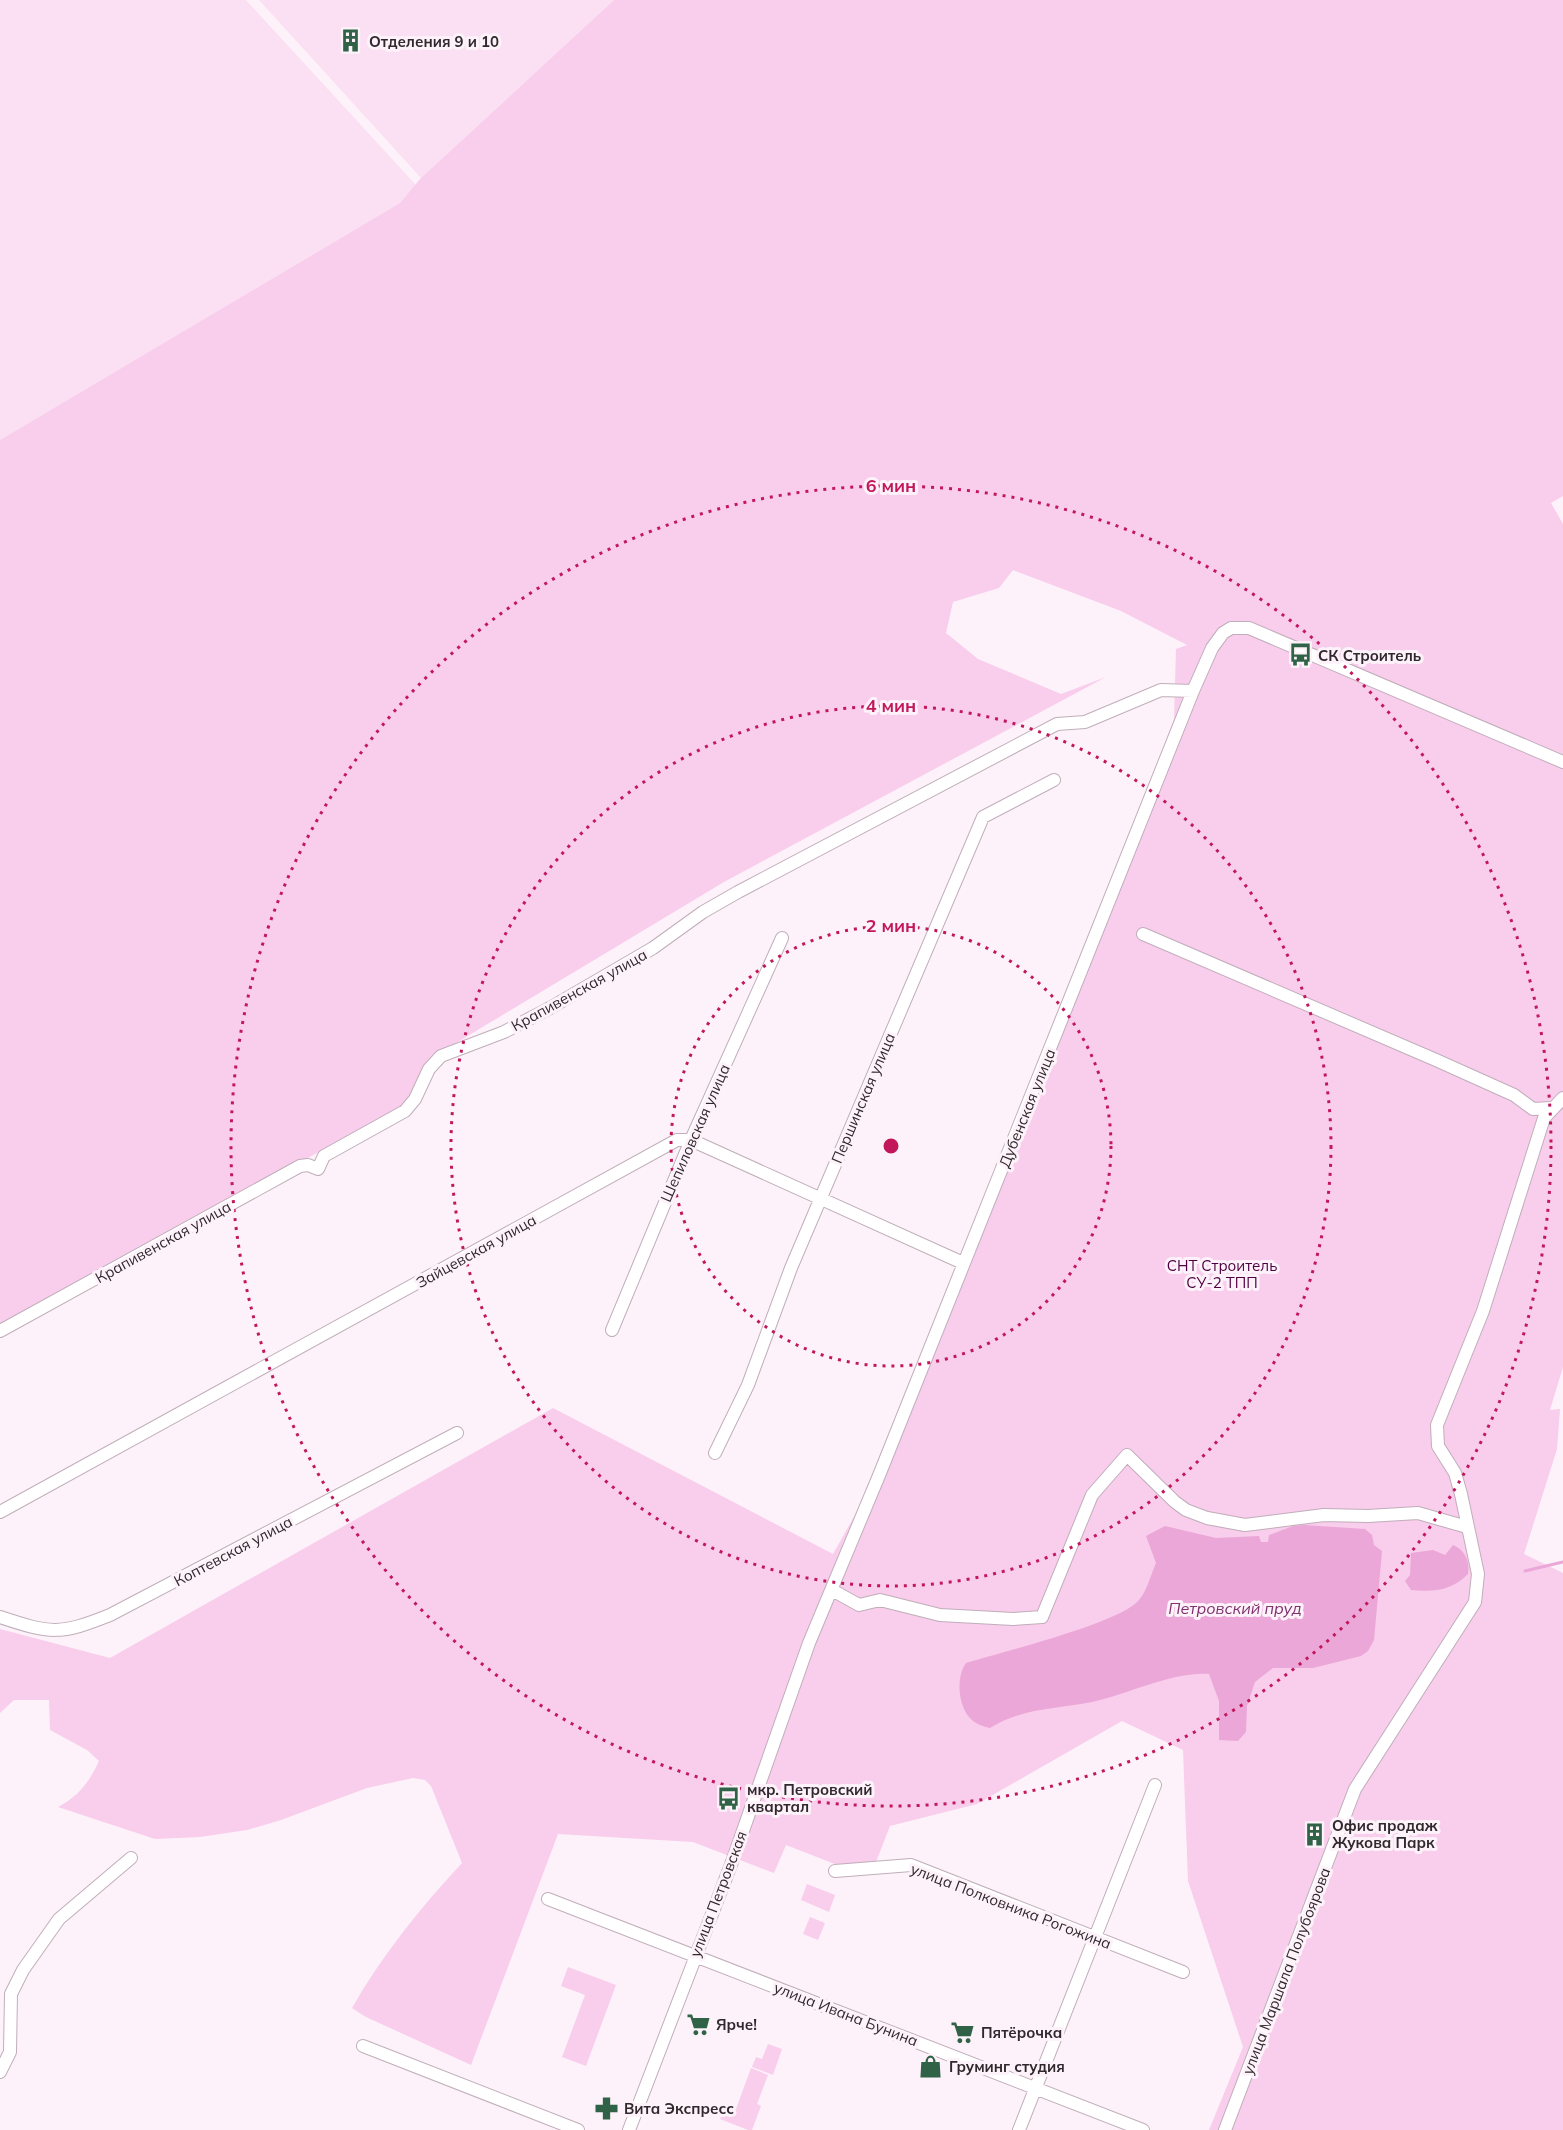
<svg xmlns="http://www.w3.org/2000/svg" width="1563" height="2130" font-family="Mulish,sans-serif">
  <rect width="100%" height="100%" fill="#fdf2f9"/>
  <path fill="#fae0f2" d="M0,0H246L416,185L400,203L0,440Z
    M259,0H614L421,178Z"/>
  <path fill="#f9cdec" d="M614,0H1563V496L1551,503L1563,524V1367L1550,1410L1560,1409L1557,1449L1524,1554L1563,1573V2130H1209L1243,2047L1188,1881L1183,1750L1122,1721L977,1804L890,1826L876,1862L840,1866L786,1845L774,1873L693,1842L558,1834L471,2065L366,2017L352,2008C382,1955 422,1906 462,1863L431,1786L425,1780L413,1778L367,1788L281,1820L247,1830L200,1837L155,1839L58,1807C79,1796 89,1782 99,1761L87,1750L50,1730L49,1700H14L0,1713V1629L110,1658L553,1408L833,1554L873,1483L1081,965L1174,719L1176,649L1187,645L1121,611L1013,570L999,588L953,602L946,633L978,659L1061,694L1106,677L724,882L431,1058L411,1099L404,1106L0,1324V440L400,203L421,178Z
    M807,1884L835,1895L829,1912L801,1900Z
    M810,1917L825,1923L818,1940L803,1934Z
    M568,1967L616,1985L586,2066L562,2057L585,1995L561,1986Z
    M768,2044L782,2049L773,2075L752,2067L756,2057L762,2059Z
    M751,2068L768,2075L757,2104L761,2106L752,2130H748L720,2119L725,2106L736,2109Z"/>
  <path fill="#eaa7d7" d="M1304,1525L1365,1529L1372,1535L1374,1545L1382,1551L1374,1640L1368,1651L1361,1656L1313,1668H1273L1255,1682L1247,1706L1246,1732L1238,1741L1219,1740V1701L1209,1674C1170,1672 1130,1694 1092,1702C1056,1709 1022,1708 990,1728C982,1726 975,1724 969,1717C958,1704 956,1677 966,1663C998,1653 1121,1623 1139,1600C1147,1591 1151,1574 1156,1563L1146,1536L1165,1526L1216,1538L1259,1536L1261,1542H1268L1269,1535L1293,1526Z
    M1453,1545C1465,1550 1470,1561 1468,1574C1451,1591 1434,1592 1411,1590L1405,1581L1410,1575L1411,1553L1433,1550L1445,1555Z"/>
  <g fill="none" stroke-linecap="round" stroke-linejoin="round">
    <path stroke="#eaa7d7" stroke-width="3" d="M1525,1571L1563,1562"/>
    <defs>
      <path id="minor" d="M1143,934L1436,1060L1514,1095L1533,1109L1551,1108
        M612,1330L691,1140L782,938
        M0,1331L300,1166L308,1165L318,1169L324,1156L405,1111L415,1099L429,1069L441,1056L504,1032L550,1008L653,948L703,912L738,892L1057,724L1085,722L1161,690L1193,691
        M715,1453L748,1385L791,1268L983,817L1054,780
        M0,1512L677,1140H691L963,1263
        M832,1590L859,1605L880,1600L940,1615L1013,1619L1042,1617L1092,1495L1127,1455L1175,1502L1186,1510L1207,1518L1245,1525L1324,1515L1368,1516L1418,1513L1467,1527
        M0,1617C51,1634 60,1635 110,1615L457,1433
        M835,1871L911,1865L1183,1972
        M548,1899L1143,2130
        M363,2046L578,2130
        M0,2072L10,2052L11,1994L23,1970L59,1919L131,1858
        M629,2130L732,1862L809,1643L880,1473L1193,691L1212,648L1223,633L1231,628H1249L1563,762
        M1019,2130L1155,1785
        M1225,2130L1355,1789L1475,1602L1478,1574L1461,1494L1455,1473L1438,1446L1437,1425L1483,1311L1544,1118L1563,1098"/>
    </defs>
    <use href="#minor" stroke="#c0aeba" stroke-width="14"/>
    <use href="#minor" stroke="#fff" stroke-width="12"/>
  </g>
  <g fill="none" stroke="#c2185b" stroke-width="3" stroke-dasharray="3 6">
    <circle cx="891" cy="1146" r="220"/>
    <circle cx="891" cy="1146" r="440"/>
    <circle cx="891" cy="1146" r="660"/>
  </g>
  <defs>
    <symbol id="building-bare" viewBox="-9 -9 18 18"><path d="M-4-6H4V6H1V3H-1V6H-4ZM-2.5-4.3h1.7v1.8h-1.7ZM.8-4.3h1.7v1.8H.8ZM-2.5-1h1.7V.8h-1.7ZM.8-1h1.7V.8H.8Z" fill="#2f6246" stroke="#fdf2f9" stroke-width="2.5" paint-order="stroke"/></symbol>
    <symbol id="bus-bare" viewBox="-9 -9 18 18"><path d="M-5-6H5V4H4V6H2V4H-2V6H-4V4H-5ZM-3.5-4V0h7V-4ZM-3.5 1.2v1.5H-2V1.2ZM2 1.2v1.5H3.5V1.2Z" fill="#2f6246" stroke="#fdf2f9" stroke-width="2.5" paint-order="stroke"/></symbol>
    <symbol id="supermarket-bare" viewBox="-9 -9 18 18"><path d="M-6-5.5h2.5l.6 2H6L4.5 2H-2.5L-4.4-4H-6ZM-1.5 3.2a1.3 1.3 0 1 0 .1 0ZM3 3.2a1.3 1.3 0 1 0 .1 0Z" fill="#2f6246" stroke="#fdf2f9" stroke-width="2.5" paint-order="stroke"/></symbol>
    <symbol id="shop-bare" viewBox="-9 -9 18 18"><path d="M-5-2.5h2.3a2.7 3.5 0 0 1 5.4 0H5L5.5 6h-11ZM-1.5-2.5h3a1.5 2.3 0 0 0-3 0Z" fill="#2f6246" stroke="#fdf2f9" stroke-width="2.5" paint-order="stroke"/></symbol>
    <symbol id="pharmacy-bare" viewBox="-9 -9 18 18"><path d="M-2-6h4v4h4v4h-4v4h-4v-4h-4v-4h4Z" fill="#2f6246" stroke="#fdf2f9" stroke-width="2.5" paint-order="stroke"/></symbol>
  </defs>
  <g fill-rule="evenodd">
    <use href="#building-bare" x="334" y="24" width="33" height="33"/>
    <use href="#bus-bare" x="1284" y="638" width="33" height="33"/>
    <use href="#bus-bare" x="712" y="1782" width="33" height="33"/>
    <use href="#building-bare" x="1298" y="1818" width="33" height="33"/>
    <use href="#supermarket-bare" x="682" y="2008" width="33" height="33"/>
    <use href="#supermarket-bare" x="946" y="2016" width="33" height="33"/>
    <use href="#shop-bare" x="914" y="2050" width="33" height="33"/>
    <use href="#pharmacy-bare" x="590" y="2092" width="33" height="33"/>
  </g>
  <g text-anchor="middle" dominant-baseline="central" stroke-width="6" stroke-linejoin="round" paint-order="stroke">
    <g font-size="15" font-weight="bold" fill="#2f282d" stroke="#fdf2f9" text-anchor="start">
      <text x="369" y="41">Отделения 9 и 10</text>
      <text x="1318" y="655">СК Строитель</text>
      <text x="747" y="1789">мкр. Петровский<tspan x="747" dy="17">квартал</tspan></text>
      <text x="1332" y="1825">Офис продаж<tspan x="1332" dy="17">Жукова Парк</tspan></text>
      <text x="716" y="2024">Ярче!</text>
      <text x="981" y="2032">Пятёрочка</text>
      <text x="949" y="2066">Груминг студия</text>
      <text x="624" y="2108">Вита Экспресс</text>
    </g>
    <g font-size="15" fill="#2f282d" stroke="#fdf2f9">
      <text transform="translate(579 990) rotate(-29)">Крапивенская улица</text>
      <text transform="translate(863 1098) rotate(-67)">Першинская улица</text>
      <text transform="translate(1027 1108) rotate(-68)">Дубенская улица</text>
      <text transform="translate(695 1133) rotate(-66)">Шепиловская улица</text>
      <text transform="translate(163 1242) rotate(-29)">Крапивенская улица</text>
      <text transform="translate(476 1251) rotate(-29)">Зайцевская улица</text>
      <text transform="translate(233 1551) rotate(-28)">Коптевская улица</text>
      <text transform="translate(718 1894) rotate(-69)">улица Петровская</text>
      <text transform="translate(1011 1906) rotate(21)">улица Полковника Рогожина</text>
      <text transform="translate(1286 1971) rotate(-69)">улица Маршала Полубоярова</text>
      <text transform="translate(846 2014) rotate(21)">улица Ивана Бунина</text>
    </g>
    <g font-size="15" fill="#500042" stroke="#fdf2f9">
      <text x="1222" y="1265">СНТ Строитель<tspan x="1222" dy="17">СУ-2 ТПП</tspan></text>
    </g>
    <g font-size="16" font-style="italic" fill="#7e316c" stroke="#fdf2f9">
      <text x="1235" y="1608">Петровский пруд</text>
    </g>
  </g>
  <circle cx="891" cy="1146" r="9" fill="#c2185b" stroke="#fdf2f9" stroke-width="3"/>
  <g font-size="18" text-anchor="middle" font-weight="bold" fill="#c2185b" stroke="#fdf2f9" stroke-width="6" stroke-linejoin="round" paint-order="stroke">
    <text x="891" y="492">6 мин</text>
    <text x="891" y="712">4 мин</text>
    <text x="891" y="932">2 мин</text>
  </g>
</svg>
